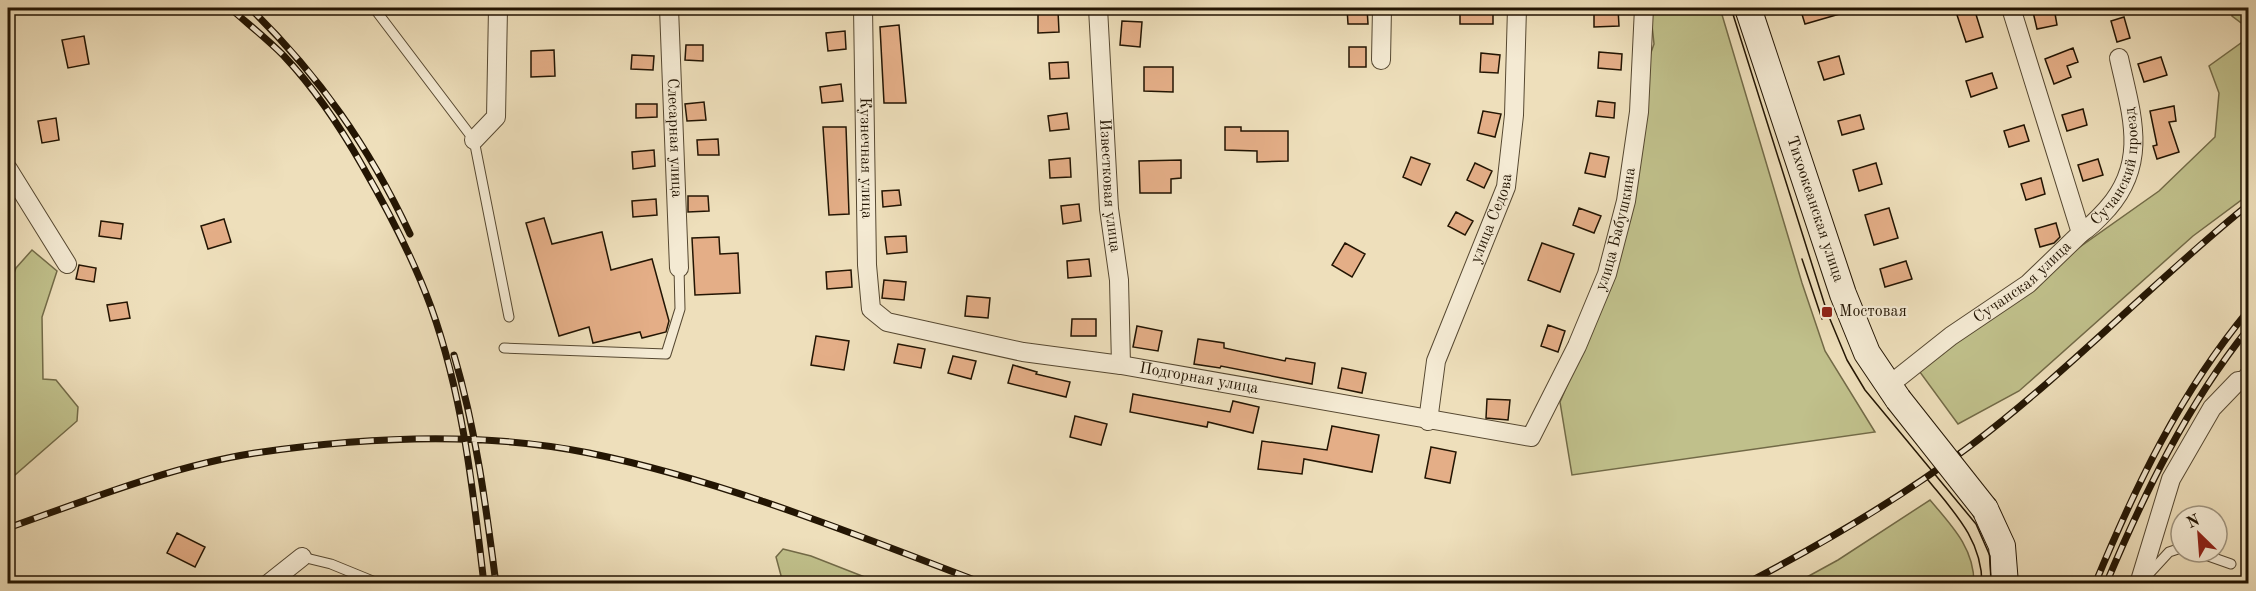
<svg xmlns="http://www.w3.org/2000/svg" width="2256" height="591" font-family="'Old Standard TT',serif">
  <rect width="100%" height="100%" fill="#eedfbb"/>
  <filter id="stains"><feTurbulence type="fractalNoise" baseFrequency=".00333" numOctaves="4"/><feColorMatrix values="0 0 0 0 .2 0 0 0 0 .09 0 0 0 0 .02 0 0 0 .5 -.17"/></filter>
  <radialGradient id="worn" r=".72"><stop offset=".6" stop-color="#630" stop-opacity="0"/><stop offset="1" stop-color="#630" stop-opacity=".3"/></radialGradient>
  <path fill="#c0c08b" stroke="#726a47" stroke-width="1.5" d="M1660,8H1720L1802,283L1825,351L1875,432L1572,475L1560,402L1612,280L1647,64L1654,44L1651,16Z
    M2232,8H2248V28L2232,16Z
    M2248,38V195L2193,236L2019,391L1958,424L1914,364L2159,191L2215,137L2219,93L2209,66Z
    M32,250L57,271L42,317L43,379L56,380L78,407L77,421L8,481V289L16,268Z
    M1930,500C1952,526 1974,548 1974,583H1796L1838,560Z
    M783,549L811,556L880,583H783L776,557Z"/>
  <path fill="#e4ae87" stroke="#231503" stroke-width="1.5" d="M1347,8H1367L1368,24H1348Z
    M1460,8H1493V24H1460Z
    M1618,8L1619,26L1594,27V9Z
    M1800,8H1849L1850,11L1805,24Z
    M1969,8H1974L1983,37L1966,42L1956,12Z
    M2054,8L2057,25L2037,29L2033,12Z
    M1058,11L1059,32L1038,33V12Z
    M2124,17L2130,38L2117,42L2111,21Z
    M1122,21L1142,22L1140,47L1120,45Z
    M899,25L906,103H884L880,27Z
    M845,31L846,49L828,51L826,33Z
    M84,36L89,64L68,68L62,40Z
    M686,45H703V61L685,60Z
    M1349,47H1366V67H1349Z
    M2073,48L2078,62L2067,66L2071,77L2054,84L2045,59Z
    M554,50L555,76L531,77V51Z
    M1599,52L1622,54L1621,70L1598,68Z
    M1481,53L1500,55L1498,73L1480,72Z
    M632,55L654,56L653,70L631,69Z
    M1839,56L1844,74L1824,80L1818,62Z
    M2161,57L2167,75L2144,82L2138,64Z
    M1068,62L1069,78L1050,79L1049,63Z
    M1144,67H1173V92L1144,91Z
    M1992,73L1997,88L1971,97L1966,81Z
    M841,84L843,101L822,103L820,87Z
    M1598,101L1615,103L1614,118L1596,116Z
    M704,102L706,120L687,121L685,104Z
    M636,104H657V117L636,118Z
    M2174,106L2176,121L2169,122L2179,152L2157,159L2153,146L2157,145L2150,111Z
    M2083,109L2087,125L2067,131L2062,115Z
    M1483,111L1501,114L1495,137L1478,133Z
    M1067,113L1069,129L1050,131L1048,116Z
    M1860,115L1864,129L1842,135L1838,121Z
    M56,118L59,140L42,143L38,121Z
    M2024,125L2029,141L2009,147L2004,131Z
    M823,127H846L849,214L829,215Z
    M1225,127H1241V131H1288V161L1257,162V151L1225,150Z
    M718,139L719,155H698L697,140Z
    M654,150L655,166L633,169L632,152Z
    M1590,153L1609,157L1605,177L1585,173Z
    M1411,157L1430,164L1421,185L1403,177Z
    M1070,158L1071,177L1050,178L1049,160Z
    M2098,159L2103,175L2083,181L2078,165Z
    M1181,160V178L1171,179V193H1140L1139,161Z
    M1475,163L1492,171L1484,188L1467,180Z
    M1876,163L1882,184L1859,191L1853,170Z
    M2041,178L2045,194L2026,200L2021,184Z
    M899,190L901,205L883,207L882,191Z
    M688,196H708L709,211L688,212Z
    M656,199L657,215L633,217L632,201Z
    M1079,204L1081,221L1063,224L1061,206Z
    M1579,208L1601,216L1594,233L1573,225Z
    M1889,208L1898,238L1874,245L1865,215Z
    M1456,212L1473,221L1465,235L1448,226Z
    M544,218L552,244L602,232L611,270L652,259L669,321L666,332L642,338L640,332L593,343L589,327L559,336L526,223Z
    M224,219L231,242L208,249L201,226Z
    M101,221L123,224L121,239L99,236Z
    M2056,223L2060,237L2054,243L2040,247L2035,229Z
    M906,236L907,252L887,254L885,237Z
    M719,237L720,254L738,253L740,293L695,295L692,238Z
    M1345,243L1365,254L1352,277L1332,265Z
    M1542,243L1574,254L1560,292L1528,280Z
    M1089,259L1091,276L1068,278L1067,261Z
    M1906,261L1912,279L1885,287L1880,269Z
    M79,265L96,268L94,282L76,279Z
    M851,270L852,287L827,289L826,272Z
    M884,280L906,282L904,300L882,298Z
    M967,296L990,298L988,318L965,316Z
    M127,302L130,318L110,321L107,305Z
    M1072,319H1096V336H1071Z
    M1548,325L1565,331L1558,352L1541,346Z
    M1137,326L1162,331L1158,351L1133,347Z
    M816,336L849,341L844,370L811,365Z
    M1198,339L1224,343V348L1285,361L1286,358L1315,363L1312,384L1221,366L1220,368L1194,364Z
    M898,344L925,349L921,368L894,363Z
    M953,356L976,361L971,379L948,373Z
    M1013,365L1037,372L1036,374L1070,382L1066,397L1008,383Z
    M1342,368L1366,373L1362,393L1338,388Z
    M1133,394L1230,412L1233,401L1259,407L1253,433L1208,422L1207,427L1130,412Z
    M1487,399L1510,400L1508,420L1486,418Z
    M1075,416L1107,424L1101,445L1070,437Z
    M1332,426L1379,435L1372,472L1304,459L1302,474L1258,469L1262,441L1327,450Z
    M1431,447L1456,452L1450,483L1425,478Z
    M177,533L205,547L195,567L167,553Z"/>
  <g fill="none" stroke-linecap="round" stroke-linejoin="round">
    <defs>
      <path id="lane" d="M374,8L474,140L509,317
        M504,348L666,354L680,309L679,268
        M2238,381L2248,369
        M2197,552L2231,564
        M302,557L331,564L380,584
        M2146,577L2169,552L2181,548"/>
      <g id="street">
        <path id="s1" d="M669,8L679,268"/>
        <path id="s2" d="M863,8L867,265L871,309L887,322L1023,352L1121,365L1531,437L1577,346L1607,274L1626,201L1639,112L1644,8"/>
        <path id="s3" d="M1098,8L1109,209L1119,280L1121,365"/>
        <path d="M1381,60L1382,8"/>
        <path d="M474,140L496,117L498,8"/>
        <path d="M8,169L67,264"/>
        <path id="s4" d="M2081,233C2092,226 2099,218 2108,208C2149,161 2131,113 2119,58"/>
        <path id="s5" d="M1888,386L1951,336L2028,284L2081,233L2011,8"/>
        <path id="s6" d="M1428,421L1436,361L1506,187L1514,115L1517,8"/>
        <path d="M268,584L302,557"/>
        <path d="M2139,584L2171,479L2212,408L2238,381H2248"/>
      </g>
      <g id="secondary">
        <path id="s7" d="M1748,8L1843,294L1867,353L1898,399"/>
        <path d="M1985,509L2002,546L2005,584"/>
      </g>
    </defs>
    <use href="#lane" stroke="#564831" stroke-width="11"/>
    <use href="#street" stroke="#564831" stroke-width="20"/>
    <use href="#secondary" stroke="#231503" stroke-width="28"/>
    <use href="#lane" stroke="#f4ead3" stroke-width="9"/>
    <use href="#street" stroke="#f4ead3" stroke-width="18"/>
    <use href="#secondary" stroke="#f4ead3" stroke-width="26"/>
    <path stroke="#231503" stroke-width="1.5" d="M1731,8L1827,312L1847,360L1865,390L1976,524L1990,556L1991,584
      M1802,259L1822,319
      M1928,480C1954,512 1982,540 1982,584"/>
    <defs>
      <path id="rail" d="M230,8C248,24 267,39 284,56C315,89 341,128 363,167C389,212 413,258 431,307C463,396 473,490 484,584
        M250,8C320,77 368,145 410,234
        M454,355C476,430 486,506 496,584
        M8,528C87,500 172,466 255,453C364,437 481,431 589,453C725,481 856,535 985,584
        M1745,584C1824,543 1899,499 1970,446C2068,372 2153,282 2248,205
        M2095,584C2136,485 2180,393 2248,311
        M2106,584C2144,494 2187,405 2248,329"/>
    </defs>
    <use href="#rail" stroke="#231503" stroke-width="7"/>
    <use href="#rail" stroke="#f4ead3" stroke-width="4.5" stroke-dasharray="14" stroke-linecap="butt"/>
    <defs>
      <path id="secondary-bridge" d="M1898,399L1985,509"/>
    </defs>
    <use href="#secondary-bridge" stroke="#231503" stroke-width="28" stroke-linecap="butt"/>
    <use href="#secondary-bridge" stroke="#f4ead3" stroke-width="26"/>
  </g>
  <rect fill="#8f2418" stroke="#f4ead3" stroke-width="2" x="1821" y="306" width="12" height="12" rx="3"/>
  <g text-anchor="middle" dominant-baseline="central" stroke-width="4.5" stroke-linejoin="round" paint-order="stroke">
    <g font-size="16" fill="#231503" stroke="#f4ead3">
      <text stroke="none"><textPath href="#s1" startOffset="130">Слесарная улица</textPath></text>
      <text stroke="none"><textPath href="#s2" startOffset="150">Кузнечная улица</textPath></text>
      <text stroke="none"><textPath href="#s4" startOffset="80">Сучанский проезд</textPath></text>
      <text stroke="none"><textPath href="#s3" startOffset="178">Известковая улица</textPath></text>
      <text stroke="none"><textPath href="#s7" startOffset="212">Тихоокеанская улица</textPath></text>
      <text stroke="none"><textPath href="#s6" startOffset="214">улица Седова</textPath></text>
      <text stroke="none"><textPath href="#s2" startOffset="1202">улица Бабушкина</textPath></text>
      <text stroke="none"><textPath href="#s5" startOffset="170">Сучанская улица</textPath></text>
      <text stroke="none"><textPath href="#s2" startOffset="639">Подгорная улица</textPath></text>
    </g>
    <g font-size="16" fill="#231503" stroke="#f4ead3" text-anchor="start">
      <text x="1839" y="312">Мостовая</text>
    </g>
  </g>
  <rect width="2256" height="591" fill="none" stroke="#eedfbb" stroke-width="30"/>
  <rect x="9" y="9" width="2238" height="573" fill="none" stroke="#231503" stroke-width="3"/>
  <rect x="15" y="15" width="2226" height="561" fill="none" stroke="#231503" stroke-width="1.5"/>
  <g transform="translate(2199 534) rotate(335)"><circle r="28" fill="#f4ead3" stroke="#a09580" stroke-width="1.5"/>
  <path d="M0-4.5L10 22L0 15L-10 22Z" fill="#8f2418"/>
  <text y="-9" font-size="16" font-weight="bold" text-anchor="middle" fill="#231503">N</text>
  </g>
  <rect width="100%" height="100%" filter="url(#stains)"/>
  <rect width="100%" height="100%" fill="url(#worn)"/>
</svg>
